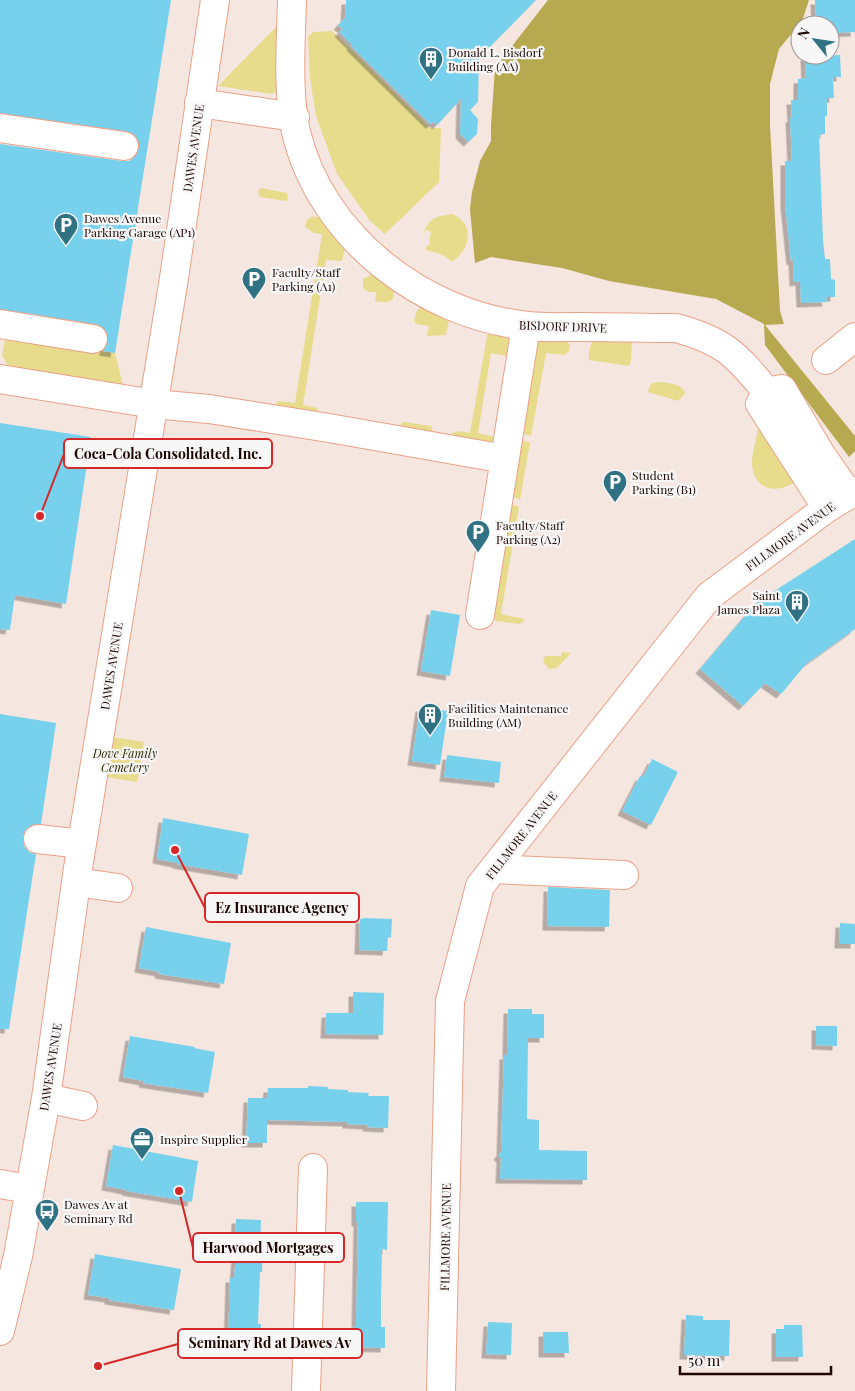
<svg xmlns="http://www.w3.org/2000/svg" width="855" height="1391" font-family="'Playfair Display',serif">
  <defs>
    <filter id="shadow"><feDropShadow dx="-4.5" dy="4.5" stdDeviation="0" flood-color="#0004"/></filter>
  </defs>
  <rect width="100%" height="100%" fill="#f6e6e0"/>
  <path fill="#e7db8c" d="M277,26L279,83L276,92L271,94L218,86Z
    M332,31L430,128H441L439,182L385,234L370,221L337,174L316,116L310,78L308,37L313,32Z
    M260,188L287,193L288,200L286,201L260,197L258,192Z
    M452,214C475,223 471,251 451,262C446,254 433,252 426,250V247L429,245L431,232L427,230L424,232C431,216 436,217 452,214Z
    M313,216L323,219L345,248L342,261L326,260L303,405L317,408L319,415L275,406L278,401L295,403L322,234L314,233L305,227L307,220Z
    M371,275L377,277L394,292C395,304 384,303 375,301L376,292H368L363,288V279Z
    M421,308C432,310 441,313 449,320L446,335L427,336L429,326L416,324L414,321L417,310Z
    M488,331L512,337L511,350L507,356L491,353L478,433L494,437L495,440L492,445L455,440L452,433L458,431L470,433Z
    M6,336L115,353L123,385L8,366L2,355Z
    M564,338L570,345L569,351L564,355L546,353L531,436L522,433L537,343L540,339Z
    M597,338L632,341L631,361L629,366L589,360C588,351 590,343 597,338Z
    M661,382C671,384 681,383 685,393L678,401L648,392L649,388L652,383Z
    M403,422L431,426L433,433L402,430L400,426Z
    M761,425L796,482C776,494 754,491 752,464C752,453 756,440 758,429Z
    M523,441L530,442L520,500L512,496L521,443Z
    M515,505L519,507L501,614L524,619L523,622L519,624L496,621L494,619L493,614L509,510L512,506Z
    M562,652L571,653L557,668L549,669L543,662L545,656H561Z
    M113,737L144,742L137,782L106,777Z"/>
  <path fill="#b7a950" d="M548,0H809L802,21L779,49L770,84V125L780,311L784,324L765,325L855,436V451L849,457L765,345L764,324L716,299L609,281L562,268L491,257L475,263L470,209L472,192L480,161L491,141V125L495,68Z"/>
  <path fill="#77d0ec" filter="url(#shadow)" d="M0,0H171L115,353L103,351L108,342V334L103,327L96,324L0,309V144L122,161H129L136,156L139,148V141L134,134L126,131L0,113Z
    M346,0H536L479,58L478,102L470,110L478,119L477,134L468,142L460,134L461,99L437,125L434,122L430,124L351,46L352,45L339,32L343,29L338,25L345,18Z
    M815,0H855V32L830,33V25H816Z
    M840,55L841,77H833L834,98H827V116H825V134L819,135L823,240L825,259H830L831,279L835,280V297H826L827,302L801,303L800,281L794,282L793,260L791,261L785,204V161H792L790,118H792L791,100H798V79L806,78L805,56Z
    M0,423L91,437L66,604L15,595L10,630L0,629Z
    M855,539V629L806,664L781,694L765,683L743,706L700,669L756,603Z
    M431,610L460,615L450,676L421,671Z
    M420,707L448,711L440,765L412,761Z
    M0,714L56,723L41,824L31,825L25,830L23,837L24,846L29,852L36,854L9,1029H0Z
    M447,755L501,762L499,783L444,777Z
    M652,759L678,772L651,825L622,811L640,776L643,777Z
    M163,818L249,834L242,875L177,864V863L157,859Z
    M548,887L610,890L609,927L547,926Z
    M364,918L392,919L391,938L388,937L387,951L359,950L360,919Z
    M840,923L855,924V944H839Z
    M146,927L231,943L224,984L159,974L160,972L139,968Z
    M353,992L384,993L383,1035L325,1034L326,1013H353Z
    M508,1009H532V1014H544V1038H528L527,1119L539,1120V1150L587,1151V1180L500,1179L501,1158L498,1155L501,1152L504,1055H507Z
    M816,1026H837V1046L816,1045Z
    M130,1036L195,1047L194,1048L215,1052L208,1093L143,1083L144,1081L123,1077Z
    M308,1086L328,1087V1089L348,1090V1092L369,1093L368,1096H389L388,1128L367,1127L368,1125L347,1124V1122L267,1120V1143H246L248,1098H267L268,1088H308Z
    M113,1145L198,1161L192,1202L126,1191L127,1190L106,1186Z
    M356,1202H388L387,1250L382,1249L381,1300V1327H385V1348L352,1347L353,1327H356L358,1222H356Z
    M236,1219L261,1220L260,1246L263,1247L262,1272H260L258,1324H261L260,1345H228L230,1278H234L237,1246H235Z
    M95,1254L181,1269L174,1310L109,1300V1298L88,1295Z
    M686,1315L703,1316V1320H730L729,1356L684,1355Z
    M488,1322L512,1323L511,1355L486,1354Z
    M784,1325H802L803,1357H776V1329H784Z
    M543,1332H568L569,1353H543Z"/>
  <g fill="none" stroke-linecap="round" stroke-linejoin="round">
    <defs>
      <path id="minor" d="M292,0C291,41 287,92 296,132C321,237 423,315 528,326C546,328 564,327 581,327C613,327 644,328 676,328C724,341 736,354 767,392
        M199,103L295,117
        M0,128L124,146
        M0,324L93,339
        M826,360L855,337
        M0,379L154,404L209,409L329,428L505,459
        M767,392L782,389L820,453L849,495
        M767,392L760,404L827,508
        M480,615L526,326
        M38,839L82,844
        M494,869L624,875
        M76,882L118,888
        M46,1098L83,1106
        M0,1184L29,1189
        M0,1331L18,1256L46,1098L78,868L174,278L215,0
        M306,1391L313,1168
        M441,1391L450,1001L480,886L709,596L827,508L855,491"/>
    </defs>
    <use href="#minor" stroke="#e9a187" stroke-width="30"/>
    <use href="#minor" stroke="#fff" stroke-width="28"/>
  </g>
  <defs>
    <symbol id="building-pin" viewBox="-11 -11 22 30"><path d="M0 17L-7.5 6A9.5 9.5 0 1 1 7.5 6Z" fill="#307184" stroke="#f7f7f7"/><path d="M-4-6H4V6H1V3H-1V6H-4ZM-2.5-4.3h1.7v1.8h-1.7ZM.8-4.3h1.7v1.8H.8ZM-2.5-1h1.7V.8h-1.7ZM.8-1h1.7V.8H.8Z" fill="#fff"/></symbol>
    <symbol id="parking-pin" viewBox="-11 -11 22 30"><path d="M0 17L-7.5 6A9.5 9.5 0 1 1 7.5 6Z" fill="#307184" stroke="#f7f7f7"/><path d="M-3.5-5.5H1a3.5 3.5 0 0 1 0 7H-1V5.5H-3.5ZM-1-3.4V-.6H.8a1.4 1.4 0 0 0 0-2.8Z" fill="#fff"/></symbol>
    <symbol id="office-pin" viewBox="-11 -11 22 30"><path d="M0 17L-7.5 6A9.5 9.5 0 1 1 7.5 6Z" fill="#307184" stroke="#f7f7f7"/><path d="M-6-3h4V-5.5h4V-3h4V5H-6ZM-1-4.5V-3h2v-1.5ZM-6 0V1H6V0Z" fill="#fff"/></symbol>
    <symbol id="bus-pin" viewBox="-11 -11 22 30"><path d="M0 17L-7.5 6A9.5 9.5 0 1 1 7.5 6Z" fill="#307184" stroke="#f7f7f7"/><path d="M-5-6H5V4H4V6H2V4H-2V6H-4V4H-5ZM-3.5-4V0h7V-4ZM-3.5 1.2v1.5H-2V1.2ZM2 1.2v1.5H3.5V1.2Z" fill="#fff"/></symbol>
  </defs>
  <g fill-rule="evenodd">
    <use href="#building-pin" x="417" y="45" width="28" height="38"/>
    <use href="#parking-pin" x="52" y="211" width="28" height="38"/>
    <use href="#parking-pin" x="240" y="265" width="28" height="38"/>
    <use href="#parking-pin" x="601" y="468" width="28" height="38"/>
    <use href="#parking-pin" x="464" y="518" width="28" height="38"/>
    <use href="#building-pin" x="783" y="588" width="28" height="38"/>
    <use href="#building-pin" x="416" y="701" width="28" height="38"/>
    <use href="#office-pin" x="128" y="1125" width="28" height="38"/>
    <use href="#bus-pin" x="33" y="1197" width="28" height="38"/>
  </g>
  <g text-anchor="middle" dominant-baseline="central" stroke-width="4.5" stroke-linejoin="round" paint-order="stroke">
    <g font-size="12" fill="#1e0501" stroke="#f7f7f7" text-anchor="start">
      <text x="448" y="52">Donald L. Bisdorf<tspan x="448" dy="14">Building (AA)</tspan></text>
      <text x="84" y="218">Dawes Avenue<tspan x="84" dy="14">Parking Garage (AP1)</tspan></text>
      <text x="272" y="272">Faculty/Staff<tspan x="272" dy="14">Parking (A1)</tspan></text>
      <text x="632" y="475">Student<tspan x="632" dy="14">Parking (B1)</tspan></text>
      <text x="496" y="525">Faculty/Staff<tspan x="496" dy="14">Parking (A2)</tspan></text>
      <text x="780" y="595" text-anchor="end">Saint<tspan x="780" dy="14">James Plaza</tspan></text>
      <text x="448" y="708">Facilities Maintenance<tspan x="448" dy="14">Building (AM)</tspan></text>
      <text x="160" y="1139">Inspire Supplier</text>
      <text x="64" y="1204">Dawes Av at<tspan x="64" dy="14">Seminary Rd</tspan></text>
    </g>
    <g font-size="12" fill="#1e0501" stroke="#f7f7f7">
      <text transform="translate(193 148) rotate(-82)">DAWES AVENUE</text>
      <text transform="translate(563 326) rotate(2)">BISDORF DRIVE</text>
      <text transform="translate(790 536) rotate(-36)">FILLMORE AVENUE</text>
      <text transform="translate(111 666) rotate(-81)">DAWES AVENUE</text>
      <text transform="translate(521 835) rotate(-52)">FILLMORE AVENUE</text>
      <text transform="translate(50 1067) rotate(-81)">DAWES AVENUE</text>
      <text transform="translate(445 1237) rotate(-89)">FILLMORE AVENUE</text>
    </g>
    <g font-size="12" font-style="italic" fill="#312b03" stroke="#f7f7f7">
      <text x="125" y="753">Dove Family<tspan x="125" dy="14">Cemetery</tspan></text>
    </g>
  </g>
  <path fill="none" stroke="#d62828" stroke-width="2" d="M40 516L64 454M175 850L205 908M179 1191L193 1248M98 1366L178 1344"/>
  <g fill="#d62828" stroke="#f7f7f7" stroke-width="2">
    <circle cx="40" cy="516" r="5"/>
    <circle cx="175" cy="850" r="5"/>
    <circle cx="179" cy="1191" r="5"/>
    <circle cx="98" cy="1366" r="5"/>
  </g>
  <g fill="#f7f7f7" stroke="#d62828" stroke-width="2">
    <rect x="64" y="439" width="208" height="29" rx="5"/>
    <rect x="205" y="893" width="154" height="29" rx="5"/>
    <rect x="193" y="1233" width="151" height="29" rx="5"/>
    <rect x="178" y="1329" width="184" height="29" rx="5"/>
  </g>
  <g font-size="14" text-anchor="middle" font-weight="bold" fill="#1e0501">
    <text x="168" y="459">Coca-Cola Consolidated, Inc.</text>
    <text x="282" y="913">Ez Insurance Agency</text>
    <text x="268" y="1253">Harwood Mortgages</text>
    <text x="270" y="1348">Seminary Rd at Dawes Av</text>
  </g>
  <g transform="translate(815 40) rotate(300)"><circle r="24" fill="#f7f7f7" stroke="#a09695"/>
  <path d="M0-4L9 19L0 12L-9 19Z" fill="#307184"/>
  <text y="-8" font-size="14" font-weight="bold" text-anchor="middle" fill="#1e0501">N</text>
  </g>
  <path d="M680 1366v8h151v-8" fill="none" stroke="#1e0501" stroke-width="2.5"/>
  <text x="688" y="1366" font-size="15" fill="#1e0501" stroke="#f7f7f7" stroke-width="4" paint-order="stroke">50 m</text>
</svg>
